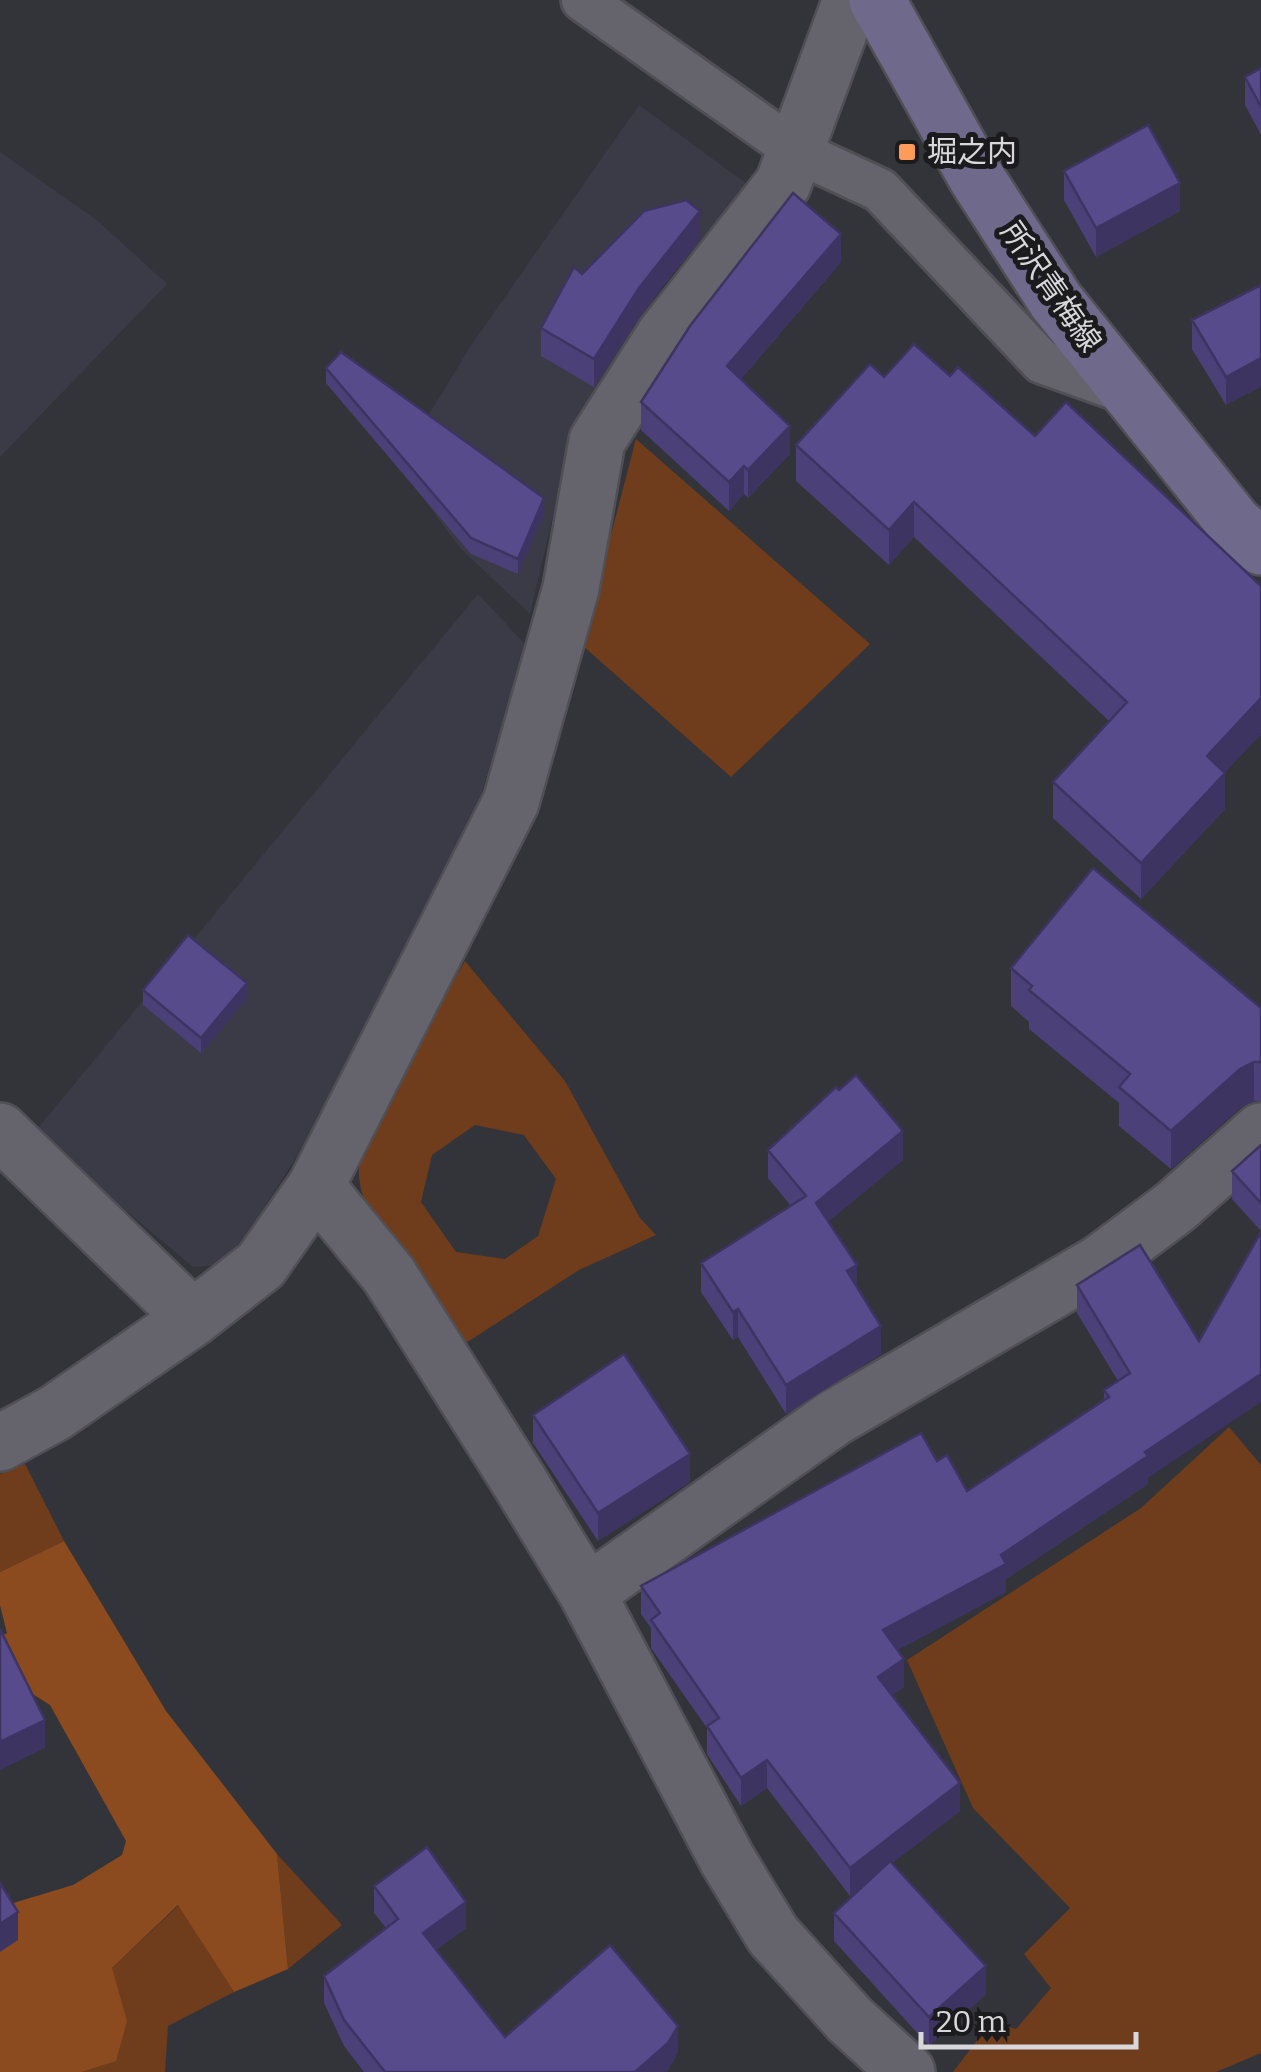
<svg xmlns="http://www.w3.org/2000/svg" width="1261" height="2072" font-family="Bitter,'Noto Sans JP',serif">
  <rect width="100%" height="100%" fill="#33333a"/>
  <path fill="#3b3a47" d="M639,105L747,184L658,293L572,435L530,614L461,549L398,465L470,347Z
    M0,152L98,221L167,284L0,457Z
    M478,594L526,645L479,802L425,927L316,1127L246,1235L220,1265L193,1267L34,1133Z"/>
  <path fill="#6f3d1b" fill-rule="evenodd" d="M636,439L870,644L731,777L582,645Z
    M465,961L565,1081L640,1218L656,1235L579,1270L458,1348C430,1305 361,1225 359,1175C357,1128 439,1007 465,961ZM475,1125L524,1135L556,1179L538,1236L505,1259L456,1252L421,1202L432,1155Z
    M1229,1427L1261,1465V2053L1216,2072H953L991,2022L1016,2029L1051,1988L1024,1954L1070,1908L973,1808L907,1660L1141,1508Z
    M25,1464L64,1541L0,1572V1474Z
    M277,1854L342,1925L288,1969Z
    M179,1905L234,1992L168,2026L165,2072H82L115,2061L112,1968Z"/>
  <path fill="#8c4b1f" d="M64,1541L166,1711L277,1854L288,1969L234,1992L178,1905L112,1968L127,2021L116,2061L82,2072H0V1907L73,1885L122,1855L126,1841L50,1705L31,1693L0,1637L7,1633L0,1605V1572Z"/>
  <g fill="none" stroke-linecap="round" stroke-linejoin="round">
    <defs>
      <path id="lane" d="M583,0L798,152L880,190L1042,362L1126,392"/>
      <path id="street" d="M0,1131L193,1318
        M316,1186L389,1275L519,1481L587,1593L727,1859L773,1935L850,2020L907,2072
        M0,1443L55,1413L193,1318L261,1265L316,1186L511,802L571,588L597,441L664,336L783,184L851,0
        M587,1593L834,1418L1100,1263L1175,1207L1261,1131"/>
      <path id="secondary" d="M877,0L976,177L1056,301L1234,523L1261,547"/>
    </defs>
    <use href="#lane" stroke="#504f55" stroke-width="48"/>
    <use href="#street" stroke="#504f55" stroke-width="60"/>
    <use href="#secondary" stroke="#504f55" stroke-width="60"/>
    <use href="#lane" stroke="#65646c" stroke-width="42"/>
    <use href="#street" stroke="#65646c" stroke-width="55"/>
    <use href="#secondary" stroke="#6f698c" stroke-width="55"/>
  </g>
  <path fill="#4b4078" d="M1261,68V135L1245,105V77Z
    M1064,171L1180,211L1096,257L1064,200Z
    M700,239L639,317L594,387L541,356V328L582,274Z
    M841,262L741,379L790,454L748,498L744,494L729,511L641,430V402Z
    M1261,285L1226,405L1192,349V320Z
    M326,368L544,514L518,574L471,554L326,383Z
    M950,376L1035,436L1261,586V734L1224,773L1225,809L1141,899L1053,818V782L1109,721L914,537L889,565L796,481V445L884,377Z
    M1011,968L1261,1008V1101H1254L1240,1108L1171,1169L1119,1126V1103L1029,1029V1022L1011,1006Z
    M143,990L247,998L201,1053L143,1005Z
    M1261,1145V1231L1232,1199V1171Z
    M768,1150L903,1160L828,1221L857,1288L881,1354L786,1414L738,1337L733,1340L701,1292V1263L791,1206L768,1178Z
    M1140,1245L1148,1484L1006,1579V1592L897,1650L904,1687L892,1695L960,1811L892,1863L986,1994L929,2046L834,1941V1913L872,1879L850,1896L767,1788L741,1806L707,1754V1728L651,1648V1628L641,1614V1586L937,1461L967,1491L1104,1399V1390L1118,1381L1077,1313V1285Z
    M533,1415L690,1482L598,1541L533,1443Z
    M374,1886L466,1928L436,1950L505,2037L678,2052L668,2070L665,2072H364L344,2046L324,2003V1976L386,1928L374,1913Z"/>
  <path fill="#3d3462" d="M1180,183V211L1096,257V228Z
    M700,211V239L639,317L594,387V359L639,288Z
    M841,234V262L727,395V366Z
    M1261,358V387L1226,405V377Z
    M790,426V454L748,498V470Z
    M744,466V494L729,511V482Z
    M544,498V514L518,574V559Z
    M914,502V537L889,565V530Z
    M1261,698V734L1207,792V756Z
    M1225,773V809L1141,899V863Z
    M247,983V998L201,1053V1038Z
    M1254,1062V1101L1240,1108L1171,1169V1131L1240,1069Z
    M903,1131V1160L816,1232V1203Z
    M857,1265V1293L847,1271Z
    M738,1309V1337L733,1340V1312Z
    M881,1326V1354L786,1414V1385Z
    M1261,1374V1402L1148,1478V1484L1006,1579V1592L883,1658V1630L1001,1555L1145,1452Z
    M690,1454V1482L598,1541V1513Z
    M904,1659V1687L878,1705V1677Z
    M45,1720V1748L0,1770V1742Z
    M767,1760V1788L741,1806V1778Z
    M960,1783V1811L850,1896V1868Z
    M466,1902V1928L423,1959V1933Z
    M18,1912V1940L0,1952V1924Z
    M986,1966V1994L929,2046V2017Z
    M678,2026V2052L668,2070L665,2072H635Z"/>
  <path fill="#574b8c" stroke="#3d3462" stroke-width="2.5" d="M1261,68V107L1245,77Z
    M1148,125L1180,183L1096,228L1064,171Z
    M793,193L841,234L727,366L790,426L748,470L744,466L729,482L641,402L690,326Z
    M686,200L700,211L639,288L594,359L541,328L574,267L582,274L644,211Z
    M1261,285V358L1226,377L1192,320Z
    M914,344L950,376L958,367L1035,436L1066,402L1261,586V698L1207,756L1225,773L1141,863L1053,782L1127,702L914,502L889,530L796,445L870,364L884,377Z
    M341,352L544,498L518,559L471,538L326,368Z
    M1093,868L1261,1008V1062H1254L1240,1069L1171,1131L1119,1087L1130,1074L1029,990L1032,986L1011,968Z
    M188,935L247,983L201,1038L143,990Z
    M856,1075L903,1131L816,1203L857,1265L847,1271L881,1326L786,1385L738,1309L733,1312L701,1263L806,1196L768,1150L836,1087L839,1090Z
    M1261,1145V1203L1232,1171Z
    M1261,1232V1374L1145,1452L1148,1456L1001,1555L1006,1564L883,1630L904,1659L878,1677L960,1783L850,1868L767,1760L741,1778L707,1726L719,1718L651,1620L660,1613L641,1586L921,1433L937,1461L947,1455L967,1491L1109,1397L1104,1390L1130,1373L1077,1285L1140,1245L1199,1341Z
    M624,1354L690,1454L598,1513L533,1415Z
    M0,1629L45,1720L0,1742Z
    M427,1847L466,1902L423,1933L505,2037L610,1945L678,2026L668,2043L635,2072H385L344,2020L324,1976L398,1919L374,1886Z
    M890,1861L986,1966L929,2017L834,1913Z
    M0,1883L18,1912L0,1924Z"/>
  <rect fill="#ff9b5a" stroke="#1b1b1e" stroke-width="4" x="897" y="142" width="20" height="20" rx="5"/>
  <g text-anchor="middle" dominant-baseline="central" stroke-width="10" stroke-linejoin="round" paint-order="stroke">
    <g font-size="30" fill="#d8d7dc" stroke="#1b1b1e" text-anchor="start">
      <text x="927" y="152">堀之内</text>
    </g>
    <g font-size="30" fill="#d8d7dc" stroke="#1b1b1e">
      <text transform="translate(1051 287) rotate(55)">所沢青梅線</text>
    </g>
  </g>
  <path d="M921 2032v15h215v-15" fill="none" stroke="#d8d7dc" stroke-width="5"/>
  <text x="936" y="2032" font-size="30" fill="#d8d7dc" stroke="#1b1b1e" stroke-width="8" paint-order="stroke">20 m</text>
</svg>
